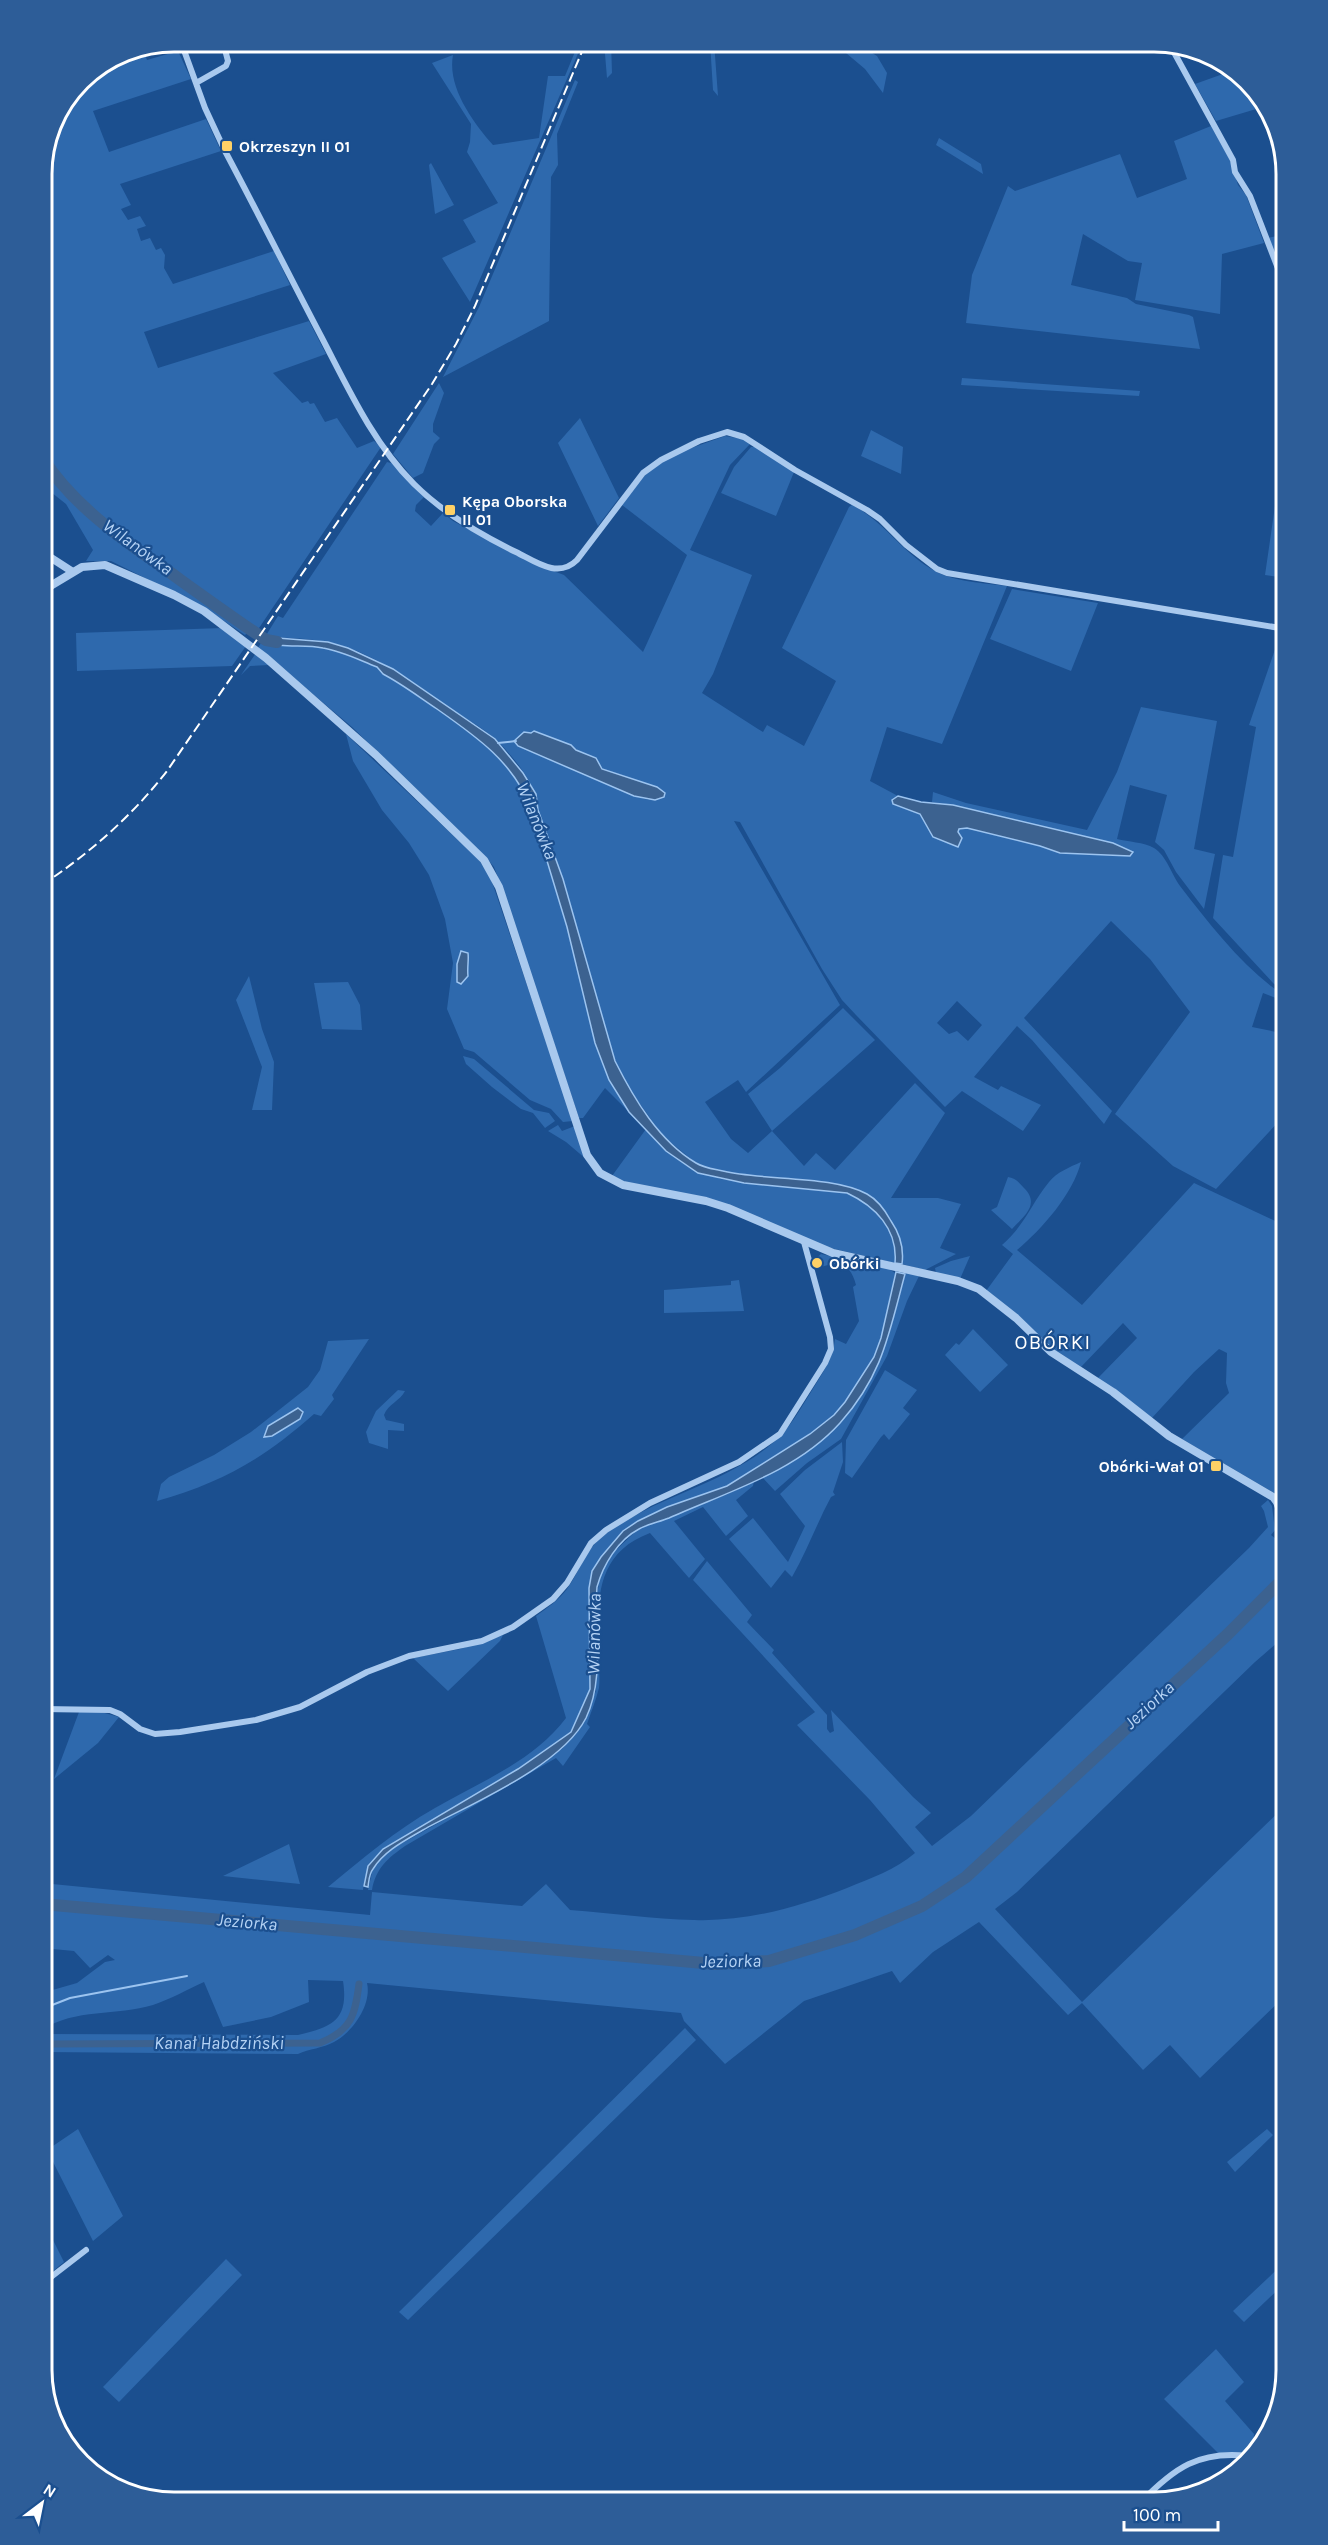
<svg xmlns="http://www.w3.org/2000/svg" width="1328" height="2545" font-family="Karla,sans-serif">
  <rect width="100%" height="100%" fill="#1b4f8f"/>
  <path fill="#2e69ad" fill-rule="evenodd" d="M579,42H583L470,302L442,258L476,242L463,220L498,203L467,152L470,142L471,124L432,63L453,55C447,87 473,122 493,145L539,138L548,76H565Z
    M604,42H611L612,73L607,78Z
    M710,42H714L718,96L713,90Z
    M833,42H855L864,52L869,51L877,56L887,73L883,93L865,69Z
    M143,48L147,60L178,51L191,79L93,111L109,152L206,119L221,151L120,184L131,205L121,209L128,220L140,216L146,226L137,229L141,241L150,238L156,250L161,248L165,255L164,268L173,284L274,251L290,285L144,332L158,368L309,321L326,354L273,373L302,403L308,401L310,404L314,403L325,422L337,418L357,448L374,441L381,447L255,634L249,631L245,635L203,607L111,561H86L93,550L66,504L42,485V470L45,468L42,464V166L52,124L81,81L124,52Z
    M1234,70L1263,107L1216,121L1195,84Z
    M575,80L578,82L557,134L558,165L551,177L549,321L443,377L479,307Z
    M1211,126L1230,160L1238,185L1246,195L1264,243L1222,254L1220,314L1135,300L1142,263L1128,261L1083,234L1071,285L1127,298L1136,304L1189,315L1193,317L1200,349L966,323L972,275L1008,186L1015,191L1120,154L1137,198L1187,179L1174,141Z
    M939,138L981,164L983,174L936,145Z
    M431,163L454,205L435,214L429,165Z
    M1286,234V270L1281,271L1268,238Z
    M962,378L1140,391L1139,396L961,385Z
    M439,383L444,393L433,424V432L440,438L434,444L423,473L413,478L393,454Z
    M580,418L619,498L598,526L558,443Z
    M871,430L903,447L901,474L861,456Z
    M725,436L743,439L750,444L730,465L690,550L752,575L713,674L702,693L758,729L763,732L767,725L804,746L836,681L782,648L849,507L852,505C884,521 903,554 935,571C955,582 984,583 1007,586L942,744L887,727L870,781L898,796L892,800L893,804L920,814L933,837L967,828L1040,846L1060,853L1110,855L1113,843L953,805L932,802L933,792L966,803L1087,830L1117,772L1141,707L1217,721L1194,849L1215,854L1204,909L1176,872L1164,850L1155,842L1167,795L1130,785L1117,839C1128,842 1144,842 1154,848C1166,855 1172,875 1180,886C1211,926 1244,969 1286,997V1002L1263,993L1252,1027L1286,1034V1121L1281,1119L1216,1189L1173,1166L1115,1114L1190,1012L1150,959L1111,921L1024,1018L1112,1111L1104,1124L1032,1040L1017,1026L974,1077L998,1090L1001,1086L1041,1105L1023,1131L962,1091L945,1107L856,1015L842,1000L822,969L740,822L734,821L840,1005L746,1092L738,1080L705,1102L731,1139L748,1153L772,1131L748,1094L780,1068L843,1008L875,1040L772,1131L804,1166L816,1153L835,1170L915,1083L945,1113L891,1198H938L961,1204L940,1248L956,1254L925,1270L902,1264L903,1257L896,1228L854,1188L732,1173L697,1164L663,1136L627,1086L615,1061L563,879L538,810C539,787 511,753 494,738C480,726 463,717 448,707C416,684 384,660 346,647C319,638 292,638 265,637L278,616L283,618L387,462L395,464L424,497L416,505L415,511L431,526L443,513L453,521L535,564L564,575L643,652L687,555L622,505L648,471L672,455ZM538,732L571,745L602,769L625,776L649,800L634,796L518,746L531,733ZM957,1001L982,1025L968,1041L957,1031L949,1034L937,1023Z
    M751,447H755L794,472L776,516L721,493L734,467Z
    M1286,464V578L1265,575L1275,506Z
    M1012,589L1098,603L1071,671L990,639Z
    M223,628L246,646L232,666L77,671L76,633Z
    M1281,632L1286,633V992L1274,984L1213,918L1223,855L1233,857L1256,727L1249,725Z
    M262,641C282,649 302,644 323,648C342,651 360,660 377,667L383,674C402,684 419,697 437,709C477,737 513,762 531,808L567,927L595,1043L609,1080L629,1112L605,1088L583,1118H579L503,890L494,867L486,857L352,727L258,648Z
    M256,653L269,665L250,666L241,675Z
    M346,734L479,860L490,876L573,1121L563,1122L551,1109L530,1100L474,1052L464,1049L447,1009L453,963L445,919L429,875L409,843L382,810L353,761Z
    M249,976L262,1029L274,1062L272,1110H252L262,1067L236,1000Z
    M348,982L360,1005L362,1030L322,1029L314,983Z
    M463,1056L474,1059L534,1110L549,1113L555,1121L545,1128L533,1113L521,1109L492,1087L466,1064Z
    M558,1125L562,1131L575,1126L586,1159L566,1142L548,1131Z
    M646,1129L666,1151L720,1179L847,1193C875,1207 898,1229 895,1263L822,1246L737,1209L623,1182L612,1176Z
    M1081,1162C1073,1194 1042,1229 1017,1250L1082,1305L1194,1183L1286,1226V1487L1280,1494H1276L1182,1439L1229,1393L1226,1383L1227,1353L1219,1349L1194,1372L1151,1419L1098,1378L1137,1338L1123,1323L1081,1367L1046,1344L986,1291L1013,1254L1002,1245C1025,1225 1031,1204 1049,1182C1057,1172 1070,1167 1081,1162Z
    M1008,1177C1016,1178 1019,1183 1024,1188C1040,1204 1025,1215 1012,1229L991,1210L997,1207Z
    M821,1254L889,1269L895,1273L881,1338L874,1357L845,1402L834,1415L810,1434L727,1486L638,1521L592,1571L590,1689L571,1732L518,1769L383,1849C370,1862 365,1872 363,1890L328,1887C362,1859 396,1830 435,1808C480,1782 534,1761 566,1718L536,1616C547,1608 559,1600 567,1589C580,1571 586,1548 605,1534C659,1494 737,1482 783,1433C794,1421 802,1406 811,1392C821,1375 833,1360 835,1339L846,1344L859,1321L853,1287L856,1285C849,1258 834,1262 813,1270L812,1262Z
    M970,1256L960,1279L936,1273L935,1268L951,1261Z
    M906,1272L919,1276L907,1301L887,1356L841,1439L807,1463L775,1491L762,1477L792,1461L835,1428L888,1339Z
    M739,1280L744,1311L664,1313V1290L731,1285V1281Z
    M973,1329L1008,1365L980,1392L945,1355L956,1343L959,1345Z
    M369,1339L332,1395L334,1399L321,1416L314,1414C263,1459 223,1482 157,1501L161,1484L169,1477L214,1455L251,1432L308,1387L320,1370L328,1341Z
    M885,1370L917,1390L903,1408L910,1414L889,1440L884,1434L881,1437L852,1478L845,1473L846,1440Z
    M398,1390L405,1391C400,1401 388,1404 384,1415L386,1420L404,1424V1431L388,1430V1449L369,1443L366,1432L376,1411Z
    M842,1442L843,1462L833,1492L835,1495L831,1497C817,1523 807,1551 792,1577L785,1570L771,1588L729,1539L753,1518L788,1562L805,1526L780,1494L805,1470Z
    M754,1481L753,1486L736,1500L748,1516L726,1536L703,1507L674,1521L705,1559L689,1578L650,1533C591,1555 598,1607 599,1660C599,1669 600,1679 599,1688C596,1700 591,1712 587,1724L590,1727L563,1766L556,1758L405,1846C388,1858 376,1868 372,1890H368L373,1868L390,1850L519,1778L562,1749L575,1734L596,1691L597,1596L600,1575L613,1553L638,1529L728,1494Z
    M1268,1500L1272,1506L1275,1530L1271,1535L1276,1539L1275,1547L1281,1548L1286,1554V1635L1255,1662L1017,1892L995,1909L1082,2002L1286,1805V1995L1200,2078L1170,2045L1143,2070L1082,2003L1068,2015L979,1922L933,1952L900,1983L892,1971L804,2001L725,2064L684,2021L681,2013L367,1983C372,2004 353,2032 334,2042C323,2048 309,2049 298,2054L42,2052V2034L298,2035C332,2027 349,2020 343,1981L308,1980L309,2002L271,2017L223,2027L204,1982C188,1989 171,1999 153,2005C117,2016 75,2008 42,2030V1993L77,1983L105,1962L115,1960L108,1955L90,1968L74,1951L42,1948V1883L370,1915L372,1892L522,1906L546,1884L570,1910C611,1913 653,1919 694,1920C746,1922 799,1907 847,1888C871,1878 895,1870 915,1853L870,1800L797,1725L815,1712L693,1580L707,1561L752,1615L747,1622L774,1650L772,1653L827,1715V1729L830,1733L834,1731L831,1710L913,1797L931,1813L915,1827L932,1846L971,1816L1249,1548L1268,1527L1264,1511L1261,1506Z
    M503,1635L500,1641L448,1691L413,1658L460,1649Z
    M79,1712H101L119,1717L98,1743L54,1779Z
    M289,1844L300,1884L223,1876Z
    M685,2028L696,2040L408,2320L399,2312Z
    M78,2129L123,2216L93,2241L47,2150Z
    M1267,2129L1273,2135L1235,2172L1227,2162Z
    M53,2240L64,2262L42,2280V2249Z
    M226,2259L242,2275L119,2402L103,2387Z
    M1286,2261V2282L1244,2322L1233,2311Z
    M1216,2349L1244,2382L1225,2401L1254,2434L1253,2445L1244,2452L1218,2453L1164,2399Z"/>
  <path fill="#3c6290" stroke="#9cc4f0" stroke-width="1.5" d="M265,637L328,642L348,648L393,669L495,739L523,773L536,794L538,810L563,879L615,1061C634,1099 659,1141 696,1163C704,1168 714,1169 723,1171C764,1181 832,1175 867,1194C878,1200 885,1210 891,1221C900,1234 904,1249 902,1264L895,1263C898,1229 875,1206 847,1193L744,1183L698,1173L666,1151L629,1112L609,1080L595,1043L567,927L531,808C513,762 477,737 437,709C419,697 402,684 383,674L377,667C359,660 342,651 323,648C302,644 282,649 262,641Z
    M534,731L571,745L576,750L596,758L602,769L657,787L665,793L664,797L655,800L634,796L518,746L514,741L524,732L531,733Z
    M898,796L921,802L953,805L1113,843L1133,852L1130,856L1060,853L1040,846L967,828L959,829L958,832L962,838L958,847L933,837L920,814L893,804L892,800Z
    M461,951L468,953C469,960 467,967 468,976L461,984L457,982V964Z
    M896,1272L905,1274C889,1333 883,1375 840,1423C796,1472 727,1492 669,1518C659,1522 648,1524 639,1529C618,1540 603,1565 597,1587C594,1630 605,1678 586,1718C561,1767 470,1804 423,1830C404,1841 384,1851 373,1869C369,1874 369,1880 368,1887L364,1886L368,1866L383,1849L518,1769L571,1732L590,1689L589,1588L592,1571L601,1557L623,1531L638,1521L667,1507L727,1486L810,1434L834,1415L845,1402L874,1357L881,1338Z
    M298,1408L303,1412L300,1419L272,1436L264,1437L268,1426Z"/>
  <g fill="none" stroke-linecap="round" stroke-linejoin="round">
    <path stroke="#9cc4f0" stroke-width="2" d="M498,743L516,741
      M42,2009L70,1998L187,1976"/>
    <path stroke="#3c6290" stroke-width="7" d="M42,2044L320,2043C352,2030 355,2015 359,1984"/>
    <path stroke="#3c6290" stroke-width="12" d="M42,457C72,505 122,539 168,571C200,594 233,618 266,640L277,642
      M42,1904L715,1964L769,1961L855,1935L922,1906L966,1877L1228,1634L1286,1576"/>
    <path stroke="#a9c9ee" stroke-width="6" d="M181,42L205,108L225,151C258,213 289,275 322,338C348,388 373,443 414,484C443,513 479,534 516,552C536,562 558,579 577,560L643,473L661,460L699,441L727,432L744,437L795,470L867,510L880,519L906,545L937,569L947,573L1286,629
      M1170,45L1233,160L1235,172L1250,196L1286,289
      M196,83L226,66L228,61L223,42
      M1277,1502L1286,1495
      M42,1709L110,1710L120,1714L140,1729L155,1734L180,1732L256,1720L300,1707L367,1672L409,1656L482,1641L513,1627L553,1599L567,1583L591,1543L606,1530L650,1503L739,1462L780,1434L825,1363L831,1349L830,1337L804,1242
      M42,2284L86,2250
      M1140,2503C1174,2468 1199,2450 1249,2456"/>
    <path stroke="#a9c9ee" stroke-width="8" d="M42,552L73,572
      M42,591L82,567L105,565L174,595L204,611L266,658L376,755L484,860L499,887L587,1155L600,1173L623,1185L706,1201L728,1208L833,1253L958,1281L979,1289L1016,1318L1051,1352L1113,1392L1169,1436L1273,1497C1284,1508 1278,1524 1286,1539"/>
    <path stroke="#fff" stroke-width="2" stroke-dasharray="10 4.5" stroke-linecap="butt" d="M42,885C90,853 132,816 167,771L432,384L456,344L475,306L586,42"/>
  </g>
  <g fill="#ffd166" stroke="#1b4f8f" stroke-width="2">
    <rect x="221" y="140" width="12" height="12" rx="3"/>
    <rect x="444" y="504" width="12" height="12" rx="3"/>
    <circle cx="817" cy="1263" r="6"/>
    <rect x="1210" y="1460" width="12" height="12" rx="3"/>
  </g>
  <g text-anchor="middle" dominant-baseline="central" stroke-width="4.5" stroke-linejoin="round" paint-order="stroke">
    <g font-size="16" font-weight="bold" fill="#fff" stroke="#1b4f8f" text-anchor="start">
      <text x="239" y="146">Okrzeszyn II 01</text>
      <text x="462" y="501">Kępa Oborska<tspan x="462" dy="18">II 01</tspan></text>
      <text x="829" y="1263">Obórki</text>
      <text x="1204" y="1466" text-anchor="end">Obórki-Wał 01</text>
    </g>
    <g font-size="18" font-style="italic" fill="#b5d3f5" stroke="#1b4f8f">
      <text transform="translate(138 547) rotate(36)">Wilanówka</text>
      <text transform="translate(537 821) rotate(68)">Wilanówka</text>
      <text transform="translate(594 1634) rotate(-89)">Wilanówka</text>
      <text transform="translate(1149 1705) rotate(-43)">Jeziorka</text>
      <text transform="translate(247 1922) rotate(5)">Jeziorka</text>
      <text transform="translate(731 1961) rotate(-1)">Jeziorka</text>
      <text x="219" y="2043">Kanał Habdziński</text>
    </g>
    <g font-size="20" letter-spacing="1.5" fill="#fff" stroke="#1b4f8f">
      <text x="1053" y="1342">OBÓRKI</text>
    </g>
  </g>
  <path d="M0 0H1328V2545H0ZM174 52H1154A122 122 0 0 1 1276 174V2370A122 122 0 0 1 1154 2492H174A122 122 0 0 1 52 2370V174A122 122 0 0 1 174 52Z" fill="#2d5d98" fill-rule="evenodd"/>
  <path fill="none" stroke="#fff" stroke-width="3" d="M174 52H1154A122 122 0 0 1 1276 174V2370A122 122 0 0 1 1154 2492H174A122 122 0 0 1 52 2370V174A122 122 0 0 1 174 52Z"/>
  <g transform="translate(42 2503) rotate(32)" stroke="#1b4f8f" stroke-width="4.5" paint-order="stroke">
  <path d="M0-4.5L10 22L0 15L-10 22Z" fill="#ffffff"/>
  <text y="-9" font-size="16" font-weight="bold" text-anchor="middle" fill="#ffffff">N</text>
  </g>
  <path d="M1124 2521v9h94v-9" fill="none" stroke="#ffffff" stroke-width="3"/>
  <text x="1133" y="2521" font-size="18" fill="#ffffff" stroke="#1b4f8f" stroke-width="4.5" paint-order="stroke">100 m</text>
</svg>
